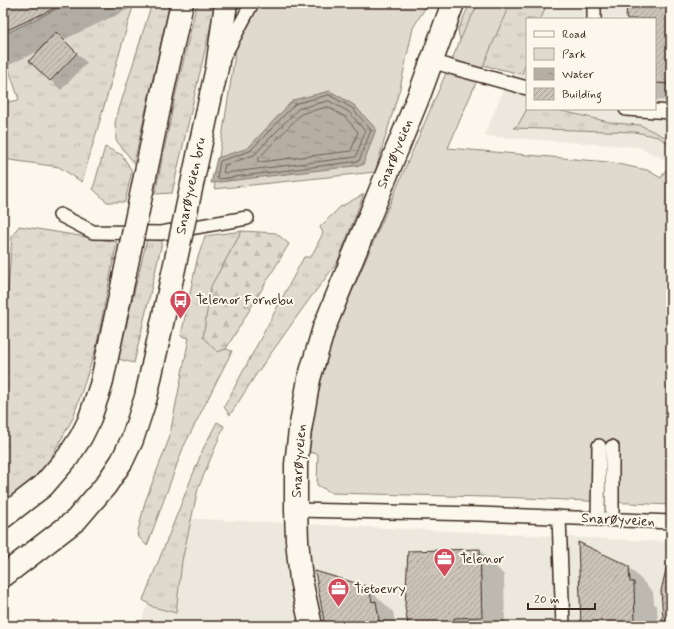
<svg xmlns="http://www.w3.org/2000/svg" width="674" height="629" font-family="Mynerve,sans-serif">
  <defs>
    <pattern id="grass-tufts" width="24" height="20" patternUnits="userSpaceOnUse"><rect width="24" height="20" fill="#dfd9ce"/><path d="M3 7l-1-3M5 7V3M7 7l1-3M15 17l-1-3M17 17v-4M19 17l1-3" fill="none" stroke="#c0bab0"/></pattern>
    <pattern id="forest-firs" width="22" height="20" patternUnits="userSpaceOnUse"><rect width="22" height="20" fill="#dfd9ce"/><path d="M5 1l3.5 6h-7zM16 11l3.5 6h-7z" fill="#c0bab0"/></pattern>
    <pattern id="water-ripples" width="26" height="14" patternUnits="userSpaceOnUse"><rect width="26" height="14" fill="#b6aea2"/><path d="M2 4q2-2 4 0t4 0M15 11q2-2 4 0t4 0" fill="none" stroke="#958e83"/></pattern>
    <pattern id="building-hatch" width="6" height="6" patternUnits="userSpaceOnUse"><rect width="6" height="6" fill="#ccc4b9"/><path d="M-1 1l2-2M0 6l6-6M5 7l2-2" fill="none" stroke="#a79f96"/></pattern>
  </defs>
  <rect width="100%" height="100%" fill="#fbf7ec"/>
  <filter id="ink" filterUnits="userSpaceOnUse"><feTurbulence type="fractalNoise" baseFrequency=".025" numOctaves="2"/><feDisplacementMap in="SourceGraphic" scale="8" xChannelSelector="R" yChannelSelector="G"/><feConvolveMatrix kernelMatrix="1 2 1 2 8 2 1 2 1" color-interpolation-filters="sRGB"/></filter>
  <g filter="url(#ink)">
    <path fill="#ede8dd" d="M541,3H671V163L638,147L484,136L527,35V109H655V19H534Z
      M182,518L671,542V626H139Z"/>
    <path fill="url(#grass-tufts)" stroke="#8d8276" d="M69,3H134L82,182L59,167L3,159V103L19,100L3,51V35Z
      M152,3H170L134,163L116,140L115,122Z
      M197,3H216L172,193L155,194L175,97Z
      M470,3H547L541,19H527V60L522,74L477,64L463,54L458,30Z
      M527,109H554L613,123L640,125L671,140V145L658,137L635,132L513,128L518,125Z
      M105,147L122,155L132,171L125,202H107L93,189Z
      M364,194L337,263L308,301L257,373L230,415L224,407L304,257H311L323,233L320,227L340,207Z
      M19,226L117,242L96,348L73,418L42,474L3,505V360L12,236Z
      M242,231L213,285L220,347L232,351L183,448L147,546L137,535L145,502L169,439L189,338L181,336L197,260L205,236Z
      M163,238L134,363L118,359L147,239Z
      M217,422L224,426L198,489L182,561L176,613L153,607L143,600L203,449Z"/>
    <path fill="url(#forest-firs)" stroke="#8d8276" d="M242,231L276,233L289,244L226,349L217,352L203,337L211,286Z"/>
    <path fill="#dfd9ce" stroke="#8d8276" d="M243,3H428L413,28L400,88L375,172L214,189Z
      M479,3H510L448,148L608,162L647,170L661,178L667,168L671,171V505L525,498L332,493L317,485L318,454L309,452L317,396L332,338L465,29Z"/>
    <path fill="url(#water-ripples)" stroke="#85796d" d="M330,91L354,105L376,129L363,165L211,183L217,158L248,148L293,100Z"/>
    <path fill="#0003" d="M3,3H142L63,40L87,63L61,90L30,61L40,50L3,68Z
      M627,3H671V101L655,100V19H627Z
      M480,550L504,575L505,626H409Z
      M671,553V626H582L629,567L653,592L654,603L657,607L658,623L664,618Z
      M368,588L393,612L395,622L399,626H326Z"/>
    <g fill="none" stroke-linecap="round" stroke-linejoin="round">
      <path stroke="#6c5f53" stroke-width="1" d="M329,95L352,108L371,130L359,161L219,179L217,178L220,161L250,151L295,104Z
        M329,101L349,112L365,131L356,157L225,173L223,172L225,165L254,155L298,109Z
        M328,107L345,117L358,132L351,151L260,162H258V159L301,114Z"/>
    </g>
    <path fill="url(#building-hatch)" stroke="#3b2a1e" d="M3,3H66L3,32Z
      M627,3H671V84L655,83V19H626Z
      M56,32L77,53L50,81L29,61Z
      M578,542L629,566L630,582H634L635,626H581Z
      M671,548V626H652L663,618L661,591Z
      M480,549L482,617L454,618V626H408L405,607L408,551Z
      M315,571L369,587L372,602L376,601L380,626H325Z"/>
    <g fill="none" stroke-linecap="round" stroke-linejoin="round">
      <defs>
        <path id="service" d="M594,3V19
          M224,56L252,3
          M432,61L454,68L527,88
          M626,109L671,112
          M60,215L93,232L161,233L247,218
          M296,510L480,514L671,522
          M559,517L563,626
          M598,519L599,446
          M612,519V447"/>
        <path id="minor" d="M311,626L301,580L297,540L296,510V464L300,430L309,379L324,328L420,93L453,3"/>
        <path id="primary" d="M211,95L217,68L226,3
          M161,99L182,3
          M3,517L43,486L68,457L81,437L89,421L101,385L124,278
          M3,576L76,520L106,485L122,461L132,440L146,397L172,278"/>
      </defs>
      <use href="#service" stroke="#3b2a1e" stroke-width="16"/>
      <use href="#minor" stroke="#3b2a1e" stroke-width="25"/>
      <use href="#primary" stroke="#3b2a1e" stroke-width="25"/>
      <use href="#service" stroke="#fbf7ec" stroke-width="13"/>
      <use href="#minor" stroke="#fbf7ec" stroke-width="22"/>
      <use href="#primary" stroke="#fbf7ec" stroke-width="22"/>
      <defs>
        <path id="primary-bridge" d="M124,278L161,99
          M172,278L211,95"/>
      </defs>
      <use href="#primary-bridge" stroke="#3b2a1e" stroke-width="25" stroke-linecap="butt"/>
      <use href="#primary-bridge" stroke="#fbf7ec" stroke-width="22"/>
    </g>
  </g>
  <defs>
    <symbol id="bus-pin" viewBox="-11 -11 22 30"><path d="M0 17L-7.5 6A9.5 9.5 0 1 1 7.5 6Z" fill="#d1495b" stroke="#fbf7ec"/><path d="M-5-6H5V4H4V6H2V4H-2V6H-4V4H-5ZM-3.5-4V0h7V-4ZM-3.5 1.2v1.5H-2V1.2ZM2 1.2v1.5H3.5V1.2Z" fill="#fff"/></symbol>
    <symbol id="office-pin" viewBox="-11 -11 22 30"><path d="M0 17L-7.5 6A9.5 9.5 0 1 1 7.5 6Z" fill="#d1495b" stroke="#fbf7ec"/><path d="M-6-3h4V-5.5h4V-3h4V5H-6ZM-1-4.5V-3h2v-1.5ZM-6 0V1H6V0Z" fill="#fff"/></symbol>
  </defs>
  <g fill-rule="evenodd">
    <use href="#bus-pin" x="168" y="288" width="25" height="34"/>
    <use href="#office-pin" x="432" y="546" width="25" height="34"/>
    <use href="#office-pin" x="326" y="576" width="25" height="34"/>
  </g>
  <g text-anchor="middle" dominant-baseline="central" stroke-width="4" stroke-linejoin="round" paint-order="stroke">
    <g font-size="14" fill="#3b2a1e" stroke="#fbf7ec">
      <text transform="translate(395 154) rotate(-68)">Snarøyveien</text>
      <text transform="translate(191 186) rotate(-78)">Snarøyveien bru</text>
      <text transform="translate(299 461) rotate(-86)">Snarøyveien</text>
      <text transform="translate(618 520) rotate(3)">Snarøyveien</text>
    </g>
    <g font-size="14" fill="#3b2a1e" stroke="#fbf7ec" text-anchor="start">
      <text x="196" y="300">Telenor Fornebu</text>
      <text x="460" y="559">Telenor</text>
      <text x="354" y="589">Tietoevry</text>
    </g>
  </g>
  <rect width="674" height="629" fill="none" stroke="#fbf7ec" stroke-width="16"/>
  <rect x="8" y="8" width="658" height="613" fill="none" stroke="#3b2a1e" stroke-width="1.5" filter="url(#ink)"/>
  <rect x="526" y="18" width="130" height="92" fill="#fbf7ec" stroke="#aea59a"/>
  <rect x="534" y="31" width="20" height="6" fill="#fbf7ec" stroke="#aea59a"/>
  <text x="562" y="38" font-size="12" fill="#3b2a1e">Road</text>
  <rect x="534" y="48" width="20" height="12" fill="#dfd9ce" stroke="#aea59a"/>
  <text x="562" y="58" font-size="12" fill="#3b2a1e">Park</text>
  <rect x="534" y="68" width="20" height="12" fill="url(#water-ripples)" stroke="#aea59a"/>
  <text x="562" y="78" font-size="12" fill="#3b2a1e">Water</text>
  <rect x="534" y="88" width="20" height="12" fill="url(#building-hatch)" stroke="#aea59a"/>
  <text x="562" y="98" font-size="12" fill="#3b2a1e">Building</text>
  <path d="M528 603v6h67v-6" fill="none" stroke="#3b2a1e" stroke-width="2"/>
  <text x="534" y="603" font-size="12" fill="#3b2a1e" stroke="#fbf7ec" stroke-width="3" paint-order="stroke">20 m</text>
</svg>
